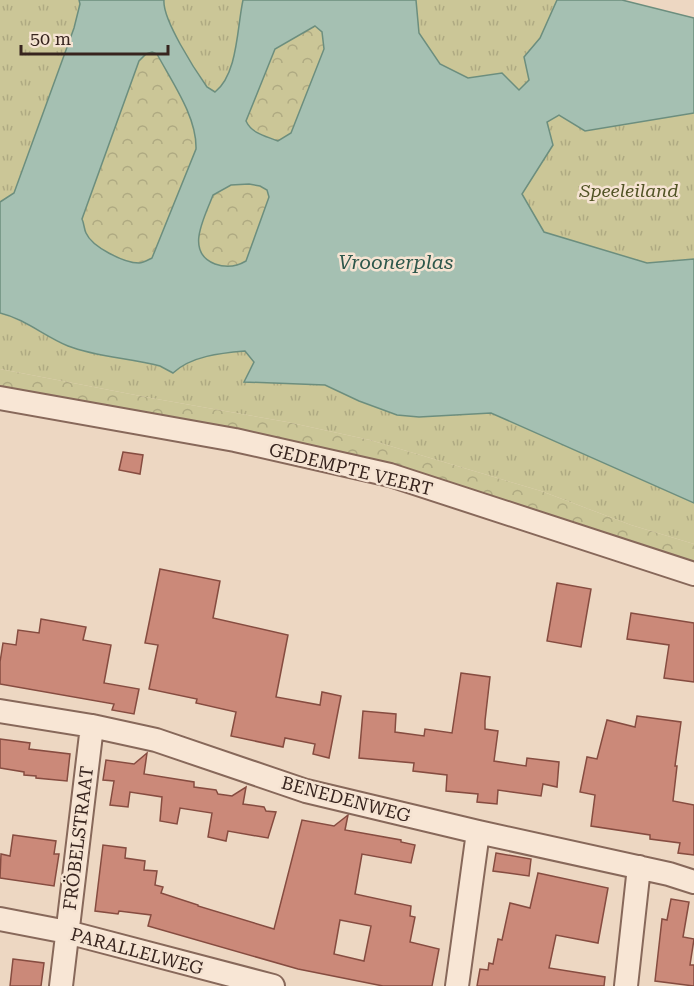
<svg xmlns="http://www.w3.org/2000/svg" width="694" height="986" font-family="'Roboto Serif',serif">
  <defs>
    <pattern id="grass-tufts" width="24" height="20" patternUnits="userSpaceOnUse" patternTransform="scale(1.5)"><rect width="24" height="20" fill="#cbc697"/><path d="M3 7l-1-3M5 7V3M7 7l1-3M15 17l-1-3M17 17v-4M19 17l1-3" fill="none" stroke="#afaa82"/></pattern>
    <pattern id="forest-crowns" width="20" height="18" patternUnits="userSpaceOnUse" patternTransform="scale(1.5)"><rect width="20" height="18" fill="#cbc697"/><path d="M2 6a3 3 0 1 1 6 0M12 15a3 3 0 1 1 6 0" fill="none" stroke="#afaa82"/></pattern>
  </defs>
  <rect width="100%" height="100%" fill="#edd7c2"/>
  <path fill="url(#grass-tufts)" d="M0,0H79L80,4L74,28L14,193L0,202Z
    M164,0H243C239,27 237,74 215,92L207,87C195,70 162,20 164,0Z
    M416,0H557L540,38L524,56L529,80L519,90L502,73L468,78L440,64L419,33Z
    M694,113V259L647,263L544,232L522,194L553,145L547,122L560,114L585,131Z
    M0,313C24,320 44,336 68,346C96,357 130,358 160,366L173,372C191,356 221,353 245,351L254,362L245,382L325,385L359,401L397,415L419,417L491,413L694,503V544L631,525L541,491L370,440L287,422L151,398L0,369Z"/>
  <path fill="url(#forest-crowns)" d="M315,26L322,32L324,49L291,133L282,140L278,141C266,136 252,134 246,121L275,49Z
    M152,52L157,54C172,82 197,117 196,149L152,259C148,260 143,263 139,263C124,263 92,247 86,233C84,228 84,223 82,219L139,61L146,54Z
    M249,184L260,186L267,190L269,197L246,261C236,267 226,268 215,264C184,252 205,217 213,195L231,185Z
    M0,369L151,398L287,422L370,440L541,491L631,525L694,544V566L238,434L86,401L0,389Z"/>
  <path fill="#a5c0b2" stroke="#6c8e7e" stroke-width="1.5" fill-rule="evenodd" d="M79,0H164C162,19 195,70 207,87L215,92C238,74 237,27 243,0H416L419,33L440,64L468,78L502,73L519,90L529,80L524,57L540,38L557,0H622L694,18V113L585,131L559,115L547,122L553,145L522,194L544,232L647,263L694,259V503L491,413L419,417L397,415L359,401L325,385L244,382L254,362L245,351C221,353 191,356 173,373L160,366C130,358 96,357 68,346C44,336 25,319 0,313V202L14,193L74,28L80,4ZM315,26L322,32L324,49L291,133L278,141C266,136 252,134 246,121L275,49ZM152,52L157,54C172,82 197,117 196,149L152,258C148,260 143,263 139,263C124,263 92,247 86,233C84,229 84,223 82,219L139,61L146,54ZM249,184L260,186L267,190L269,197L246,261C236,267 226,268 215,264C184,252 205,217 213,195L231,185Z"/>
  <path fill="#cb8979" stroke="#864c40" stroke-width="1.5" fill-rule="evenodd" d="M123,452L143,455L140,474L119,470Z
    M160,569L220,581L213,618L288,635L276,697L320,705L322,692L341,696L329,758L313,754L315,744L285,738L283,747L231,736L236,712L196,703L197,699L149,689L158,645L145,643Z
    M557,583L591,589L581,647L547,641Z
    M631,613L694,623V682L664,678L669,645L627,639Z
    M41,619L86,627L83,640L111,645L104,683L139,689L134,714L112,710L114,704L0,684V662L3,643L16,645L18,630L39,633Z
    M461,673L490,677L485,721V729L498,731L494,761L526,766L527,758L559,762L557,787L543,784L541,796L498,790L497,804L477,802L478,794L446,791L447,775L413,771L414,763L359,758L363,711L396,714L395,732L424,736L425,729L452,733Z
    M637,716L681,722L675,766H677L673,801L694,805V855L678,853L680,843L650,839V835L591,826L595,795L580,792L587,757L597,759L607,720L635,727Z
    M0,739L30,743L29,749L70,754L67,781L36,778V776L24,775V772L0,768Z
    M147,753L144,774L194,782V787L216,790L218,794L232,796L246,787L243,804L264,807L266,811L276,812L268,838L228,831L226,841L208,837L212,813L180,808L177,824L160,821L162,797L130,792L128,807L110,805L114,781L103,780L106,760L134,764Z
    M348,815L345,830L401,840V842L415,845L411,863L362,854L355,894L411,906L410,916L415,917L410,942L439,949L432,986H383L298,969L148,926L151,915L119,911L118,914L95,911L103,845L126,848L125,858L145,861L144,870L157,871L155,885L163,887L161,893L198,905V906L274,929L302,820L334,826ZM340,920L371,926L364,961L334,954Z
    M13,835L56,841L54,854H59L54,886L0,878L1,854L10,856Z
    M496,853L531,859L529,876L493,871Z
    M538,873L608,888L598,943L556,935L549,968L605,977L604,986H477L480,969L488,970L489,963L493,964L498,939L502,940L510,903L530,908Z
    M671,899L689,902L683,937L694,939L690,965H694V986L655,981L662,919L667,920Z
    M13,959L44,963L41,986H10Z"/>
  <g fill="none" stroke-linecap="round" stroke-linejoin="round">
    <defs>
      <path id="street" d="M0,398L235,440L390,475L694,574
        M0,711L92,726L156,740L306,791L478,832L669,874L694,882
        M0,919L67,932L273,986
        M61,986L92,726
        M457,986L478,832
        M626,986L639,867"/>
    </defs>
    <use href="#street" stroke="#87685a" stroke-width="26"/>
    <use href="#street" stroke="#f8e6d5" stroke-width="22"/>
  </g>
  <g text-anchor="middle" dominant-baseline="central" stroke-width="5" stroke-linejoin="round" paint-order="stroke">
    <g font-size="18" font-style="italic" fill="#515325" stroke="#f5e3d2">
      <text x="629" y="190">Speeleiland</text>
    </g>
    <g font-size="18" fill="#37241e" stroke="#f5e3d2">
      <text transform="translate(351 469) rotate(14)">GEDEMPTE VEERT</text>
      <text transform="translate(346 799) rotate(15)">BENEDENWEG</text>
      <text transform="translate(78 838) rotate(-83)">FRÖBELSTRAAT</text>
      <text transform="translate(137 951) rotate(15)">PARALLELWEG</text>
    </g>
    <g font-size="20" font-style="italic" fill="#2d574b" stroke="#f5e3d2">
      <text x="396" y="262">Vroonerplas</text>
    </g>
  </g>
  <path d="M21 45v9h147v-9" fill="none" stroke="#37241e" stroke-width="3"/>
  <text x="30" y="45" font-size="18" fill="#37241e" stroke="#f5e3d2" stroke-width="4.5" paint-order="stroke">50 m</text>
</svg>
